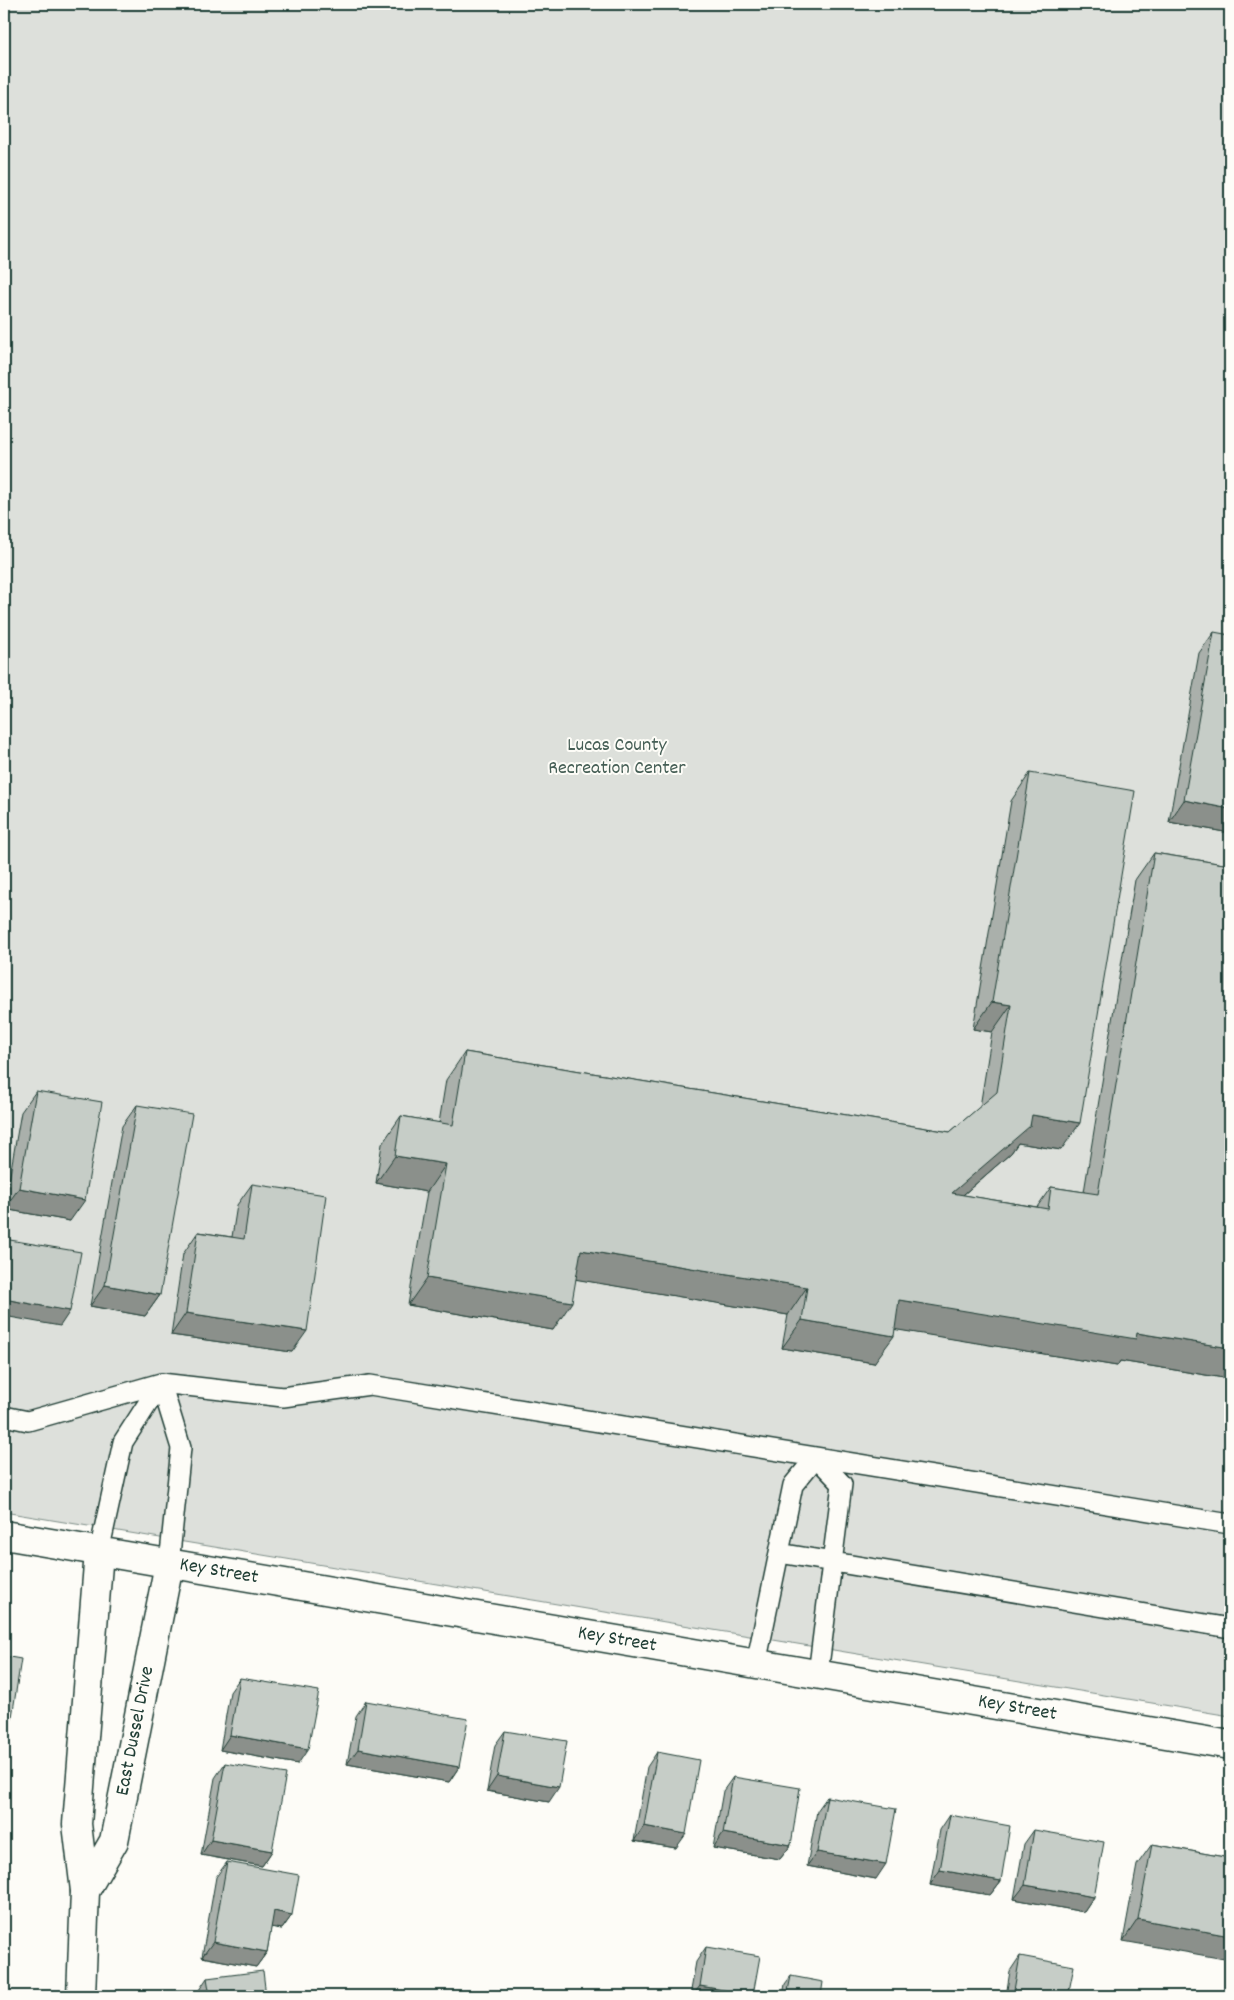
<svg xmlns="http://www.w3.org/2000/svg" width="1234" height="2000" font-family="Dekko,sans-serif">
  <rect width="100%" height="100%" fill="#fdfcf7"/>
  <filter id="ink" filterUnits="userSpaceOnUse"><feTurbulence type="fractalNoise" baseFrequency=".02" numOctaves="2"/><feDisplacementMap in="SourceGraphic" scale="10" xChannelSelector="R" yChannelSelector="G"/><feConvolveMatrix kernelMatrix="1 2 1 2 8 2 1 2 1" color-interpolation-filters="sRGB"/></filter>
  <g filter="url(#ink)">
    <path fill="#dde0db" stroke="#7e8e88" d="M4,4H1230V1716L4,1512Z"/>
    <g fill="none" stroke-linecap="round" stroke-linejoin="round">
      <defs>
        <path id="service" d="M4,1416L28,1421L161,1383L283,1397L370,1385L1230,1524
          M99,1552L123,1442L161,1383L181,1448L169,1564
          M779,1553L1230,1628
          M756,1664L793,1485L816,1457L842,1484L818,1674"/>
        <g id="tertiary">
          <path id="s1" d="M4,1535L1230,1745"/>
          <path id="s2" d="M85,1891L114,1841L169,1564"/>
          <path d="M81,1996L85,1891L77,1824L99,1552"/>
        </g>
      </defs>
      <use href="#service" stroke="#1f3d34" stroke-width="22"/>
      <use href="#tertiary" stroke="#1f3d34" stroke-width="31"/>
      <use href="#service" stroke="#fdfcf7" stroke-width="19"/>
      <use href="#tertiary" stroke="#fdfcf7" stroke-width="28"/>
    </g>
    <path fill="#aab0ab" stroke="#1f3d34" d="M1214,632L1230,833L1169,822L1199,653Z
      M1030,773L1061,1150L1018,1143L1011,1153L963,1195L1037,1207L1051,1187L1084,1192L1135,880L1154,853L1230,865V1379L1120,1361L1117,1366L895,1329L874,1363L782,1348L788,1315L576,1279L553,1330L408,1305L427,1192L376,1183L382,1144L401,1116L439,1123L446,1080L465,1052L950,1132L980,1107L992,1032L973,1029L1011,801Z
      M36,1091L70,1221L4,1209L21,1112Z
      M137,1105L160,1295L145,1316L90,1306L122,1126Z
      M252,1184L292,1352L171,1335L183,1254L198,1232L232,1237L237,1205Z
      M240,1678L298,1764L220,1750L230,1692Z
      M366,1701L459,1767L449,1782L347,1764L356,1716Z
      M505,1731L549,1802L487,1791L495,1745Z
      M657,1752L676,1848L634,1841L647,1767Z
      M225,1763L272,1851L262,1866L201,1855L215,1778Z
      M733,1777L791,1845L780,1859L713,1848L723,1791Z
      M827,1797L876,1879L807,1866L817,1811Z
      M950,1815L1001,1881L990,1895L930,1885L940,1830Z
      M1034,1830L1094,1897L1084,1912L1014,1899L1024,1844Z
      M1152,1844L1230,1858L1123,1941L1137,1865Z
      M227,1862L292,1915L282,1929L271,1927L267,1952L256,1967L202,1957L216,1877Z
      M706,1947L753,1995V1996H690L696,1962Z
      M1020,1956L1068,1996H1006L1010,1971Z
      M791,1976L821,1996H783L785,1984Z
      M207,1978L266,1996H198L197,1993Z"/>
    <path fill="#8b908b" stroke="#1f3d34" d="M1184,800L1230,809V833L1169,822Z
      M992,1002L1011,1005L992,1032L973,1029Z
      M1032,1115L1080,1123L1061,1150L1018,1143L1011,1153L933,1221L952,1193Z
      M395,1156L446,1164L427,1192L376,1183Z
      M19,1188L85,1200L70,1221L4,1209Z
      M581,1250L807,1287L788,1315L562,1277Z
      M427,1278L572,1302L553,1330L408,1305Z
      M105,1285L160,1295L145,1316L90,1306Z
      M4,1299L70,1311L60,1326L4,1316Z
      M899,1300L1137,1333L1230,1348V1379L1120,1361L1117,1366L880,1327Z
      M186,1313L307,1331L292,1352L171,1335Z
      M802,1320L894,1336L874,1363L782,1348Z
      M230,1735L308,1749L298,1764L220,1750Z
      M358,1749L459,1767L449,1782L347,1764Z
      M497,1776L559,1787L549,1802L487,1791Z
      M644,1826L686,1834L676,1848L634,1841Z
      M723,1833L791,1845L780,1859L713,1848Z
      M211,1840L272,1851L262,1866L201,1855Z
      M817,1852L886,1864L876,1879L807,1866Z
      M940,1870L1001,1881L990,1895L930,1885Z
      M1025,1885L1094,1897L1084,1912L1014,1899Z
      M274,1911L292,1915L282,1929L264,1926Z
      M1138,1919L1230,1936V1960L1123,1941Z
      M213,1942L267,1952L256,1967L202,1957Z
      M700,1986L753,1995V1996H692Z"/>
    <path fill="#c6cdc7" stroke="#1f3d34" d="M1214,632L1230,635V809L1184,800Z
      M1030,773L1135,791L1080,1123L1032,1115L1030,1126L952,1193L1048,1209L1051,1187L1098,1194L1154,853L1230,865V1348L1137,1333L1136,1339L899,1300L894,1336L802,1320L807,1287L581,1250L572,1302L427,1278L446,1164L395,1156L401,1116L453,1125L465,1052L950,1132L997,1092L1011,1005L992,1002Z
      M36,1091L102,1102L85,1200L19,1188Z
      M137,1105L192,1114L160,1295L105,1285Z
      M252,1184L326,1195L307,1331L186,1313L198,1232L244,1239Z
      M4,1239L81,1252L70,1311L4,1299Z
      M4,1656L21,1659L4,1769Z
      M240,1678L319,1691L308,1749L230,1735Z
      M366,1701L468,1719L459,1767L358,1749Z
      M505,1731L567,1741L559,1787L497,1776Z
      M657,1752L699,1760L686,1834L644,1826Z
      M225,1763L286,1774L272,1851L211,1840Z
      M733,1777L800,1788L791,1845L723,1833Z
      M827,1797L896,1809L886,1864L817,1852Z
      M950,1815L1010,1826L1001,1881L940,1870Z
      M1034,1830L1104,1842L1094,1897L1025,1885Z
      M1152,1844L1230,1858V1936L1138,1919Z
      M227,1862L299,1875L292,1915L274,1911L267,1952L213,1942Z
      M706,1947L760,1956L753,1995L700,1986Z
      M1020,1956L1074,1966L1068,1996H1013Z
      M263,1971L266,1996H210L207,1978Z
      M791,1976L823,1982L821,1996H787Z"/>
  </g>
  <g text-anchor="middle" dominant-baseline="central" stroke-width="4" stroke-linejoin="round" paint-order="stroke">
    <g font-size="20" fill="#455e55" stroke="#fdfcf7">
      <text x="617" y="746">Lucas County<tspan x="617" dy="23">Recreation Center</tspan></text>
    </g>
    <g font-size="20" fill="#1f3d34" stroke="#fdfcf7">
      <text stroke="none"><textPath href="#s1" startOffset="218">Key Street</textPath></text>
      <text stroke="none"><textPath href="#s1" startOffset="622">Key Street</textPath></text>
      <text stroke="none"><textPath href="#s1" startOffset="1028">Key Street</textPath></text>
      <text stroke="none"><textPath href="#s2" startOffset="170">East Dussel Drive</textPath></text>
    </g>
  </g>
  <rect width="1234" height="2000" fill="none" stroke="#fdfcf7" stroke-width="20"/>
  <rect x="10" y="10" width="1214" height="1980" fill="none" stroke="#1f3d34" stroke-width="2" filter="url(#ink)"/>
</svg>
